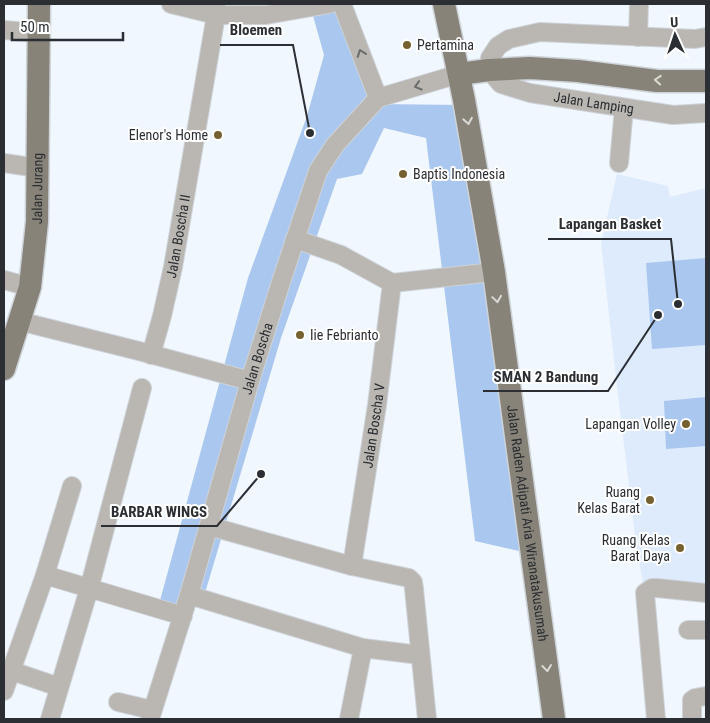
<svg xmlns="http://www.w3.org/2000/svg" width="710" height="723" font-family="'Roboto Condensed',sans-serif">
  <rect width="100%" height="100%" fill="#f1f7fe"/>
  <path fill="#ddebfd" d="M617,174L668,186L670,197L706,188V592L643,584L636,544L617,387L601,243Z"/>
  <path fill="#aac7ef" d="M339,9L377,104L462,105L528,553L475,541L426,138L384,128L362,174L337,179L281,338L205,593L182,615L158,608L248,278L307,116L324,55L312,12Z
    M706,258V345L652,349L646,263Z
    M706,397V446L666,449L664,401Z"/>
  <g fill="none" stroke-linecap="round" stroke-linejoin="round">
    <defs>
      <g id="minor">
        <path d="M171,4L216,15H266L329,4"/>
        <path d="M342,4L378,98"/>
        <path d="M4,30L39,33"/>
        <path d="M638,37L639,4"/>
        <path id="s1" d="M706,37L695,39L540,32L509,39L498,46L490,58L489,70L501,84L530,93L673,115L706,113"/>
        <path d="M4,163L38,168"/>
        <path d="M619,163L624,108"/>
        <path d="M295,239L341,255L392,283"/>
        <path d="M4,280L30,287"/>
        <path d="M392,283L494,272"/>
        <path d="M19,321L139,351L250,381"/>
        <path id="s2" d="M151,355L162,316L173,267L216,15V4"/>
        <path d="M209,526L352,566L409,578L413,582L414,589L427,719"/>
        <path id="s3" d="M352,566L377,405L392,283"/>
        <path d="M45,575L183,616"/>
        <path d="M189,595L363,648L420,655"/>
        <path d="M688,630H706"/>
        <path d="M12,671L59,687"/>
        <path d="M4,691L45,575L72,486"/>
        <path d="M118,702L152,710"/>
        <path d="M50,719L89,589L142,388"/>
        <path id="s4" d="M150,719L189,595L250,381L281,282L318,171L335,145L378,98L459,74"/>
        <path d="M349,719L363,648"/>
        <path d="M656,719L645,593L652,588H657L706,593"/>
        <path d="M692,719V700L695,698L706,696"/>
      </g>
      <g id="major">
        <path id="s5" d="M444,4L464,100L494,272L554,719"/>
        <path d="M459,74L489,70L530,68L578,71L657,81H706"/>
        <path id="s6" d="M4,369L30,287L37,222L39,4"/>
      </g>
    </defs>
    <use href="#minor" stroke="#cdd3d9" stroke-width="20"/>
    <use href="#major" stroke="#cdd3d9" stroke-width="25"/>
    <use href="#minor" stroke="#bab7b2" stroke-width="18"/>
    <use href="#major" stroke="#878379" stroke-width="22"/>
  </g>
  <defs><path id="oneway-chevron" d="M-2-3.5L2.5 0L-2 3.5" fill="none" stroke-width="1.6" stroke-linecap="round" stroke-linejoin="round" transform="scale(1.25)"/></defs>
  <g stroke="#6b6c6c">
    <use href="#oneway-chevron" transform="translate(361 53) rotate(-110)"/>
    <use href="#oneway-chevron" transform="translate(418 86) rotate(163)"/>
  </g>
  <g stroke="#dbdad7">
    <use href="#oneway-chevron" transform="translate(658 80) rotate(-176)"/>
    <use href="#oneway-chevron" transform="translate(468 121) rotate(80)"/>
    <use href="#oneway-chevron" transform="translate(497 299) rotate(82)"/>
    <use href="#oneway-chevron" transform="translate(547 668) rotate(83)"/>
  </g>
  <g fill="#756130" stroke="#fff" stroke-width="2">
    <circle cx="407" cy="45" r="5"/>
    <circle cx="218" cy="135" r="5"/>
    <circle cx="403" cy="174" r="5"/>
    <circle cx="300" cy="335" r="5"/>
    <circle cx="686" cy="424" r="5"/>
    <circle cx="650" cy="500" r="5"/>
    <circle cx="680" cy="548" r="5"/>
  </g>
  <g text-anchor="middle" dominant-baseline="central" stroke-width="4" stroke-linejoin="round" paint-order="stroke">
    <g font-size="14" fill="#2b2e32" stroke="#fff" text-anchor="end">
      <text x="417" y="45" text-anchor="start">Pertamina</text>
      <text x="208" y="135">Elenor's Home</text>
      <text x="413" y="174" text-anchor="start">Baptis Indonesia</text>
      <text x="310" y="335" text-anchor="start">Iie Febrianto</text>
      <text x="676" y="424">Lapangan Volley</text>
      <text x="640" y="492">Ruang<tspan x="640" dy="16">Kelas Barat</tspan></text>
      <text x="670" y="540">Ruang Kelas<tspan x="670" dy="16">Barat Daya</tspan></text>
    </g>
    <g font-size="14" fill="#2b2e32" stroke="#fff">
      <text stroke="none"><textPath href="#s1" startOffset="351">Jalan Lamping</textPath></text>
      <text stroke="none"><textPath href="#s6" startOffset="185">Jalan Jurang</textPath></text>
      <text stroke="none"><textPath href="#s2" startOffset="122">Jalan Boscha II</textPath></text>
      <text stroke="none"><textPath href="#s4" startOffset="376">Jalan Boscha</textPath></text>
      <text stroke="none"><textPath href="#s3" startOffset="142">Jalan Boscha V</textPath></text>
      <text stroke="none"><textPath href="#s5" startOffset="526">Jalan Raden Adipati Aria Wiranatakusumah</textPath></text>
    </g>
  </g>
  <path fill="none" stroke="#2b2e32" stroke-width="2" d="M310 133L293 45H220M678 304L671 239H548M658 315L608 391H483M261 474L217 526H101"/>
  <g fill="#2b2e32" stroke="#fff" stroke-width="2">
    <circle cx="310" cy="133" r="5"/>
    <circle cx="678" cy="304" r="5"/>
    <circle cx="658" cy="315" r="5"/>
    <circle cx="261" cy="474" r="5"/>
  </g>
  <g font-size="15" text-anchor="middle" font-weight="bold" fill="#2b2e32" stroke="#fff" stroke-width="4" stroke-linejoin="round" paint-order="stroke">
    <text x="256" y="35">Bloemen</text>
    <text x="610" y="229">Lapangan Basket</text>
    <text x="546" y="382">SMAN 2 Bandung</text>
    <text x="159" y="517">BARBAR WINGS</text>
  </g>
  <rect width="710" height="723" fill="none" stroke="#2b2e32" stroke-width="10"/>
  <g transform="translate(675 35) rotate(357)" stroke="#ffffff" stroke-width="4" paint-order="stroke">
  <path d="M0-4L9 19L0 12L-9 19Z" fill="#2b2e32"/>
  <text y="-8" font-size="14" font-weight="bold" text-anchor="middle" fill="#2b2e32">U</text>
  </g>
  <path d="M12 32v8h111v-8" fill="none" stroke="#2b2e32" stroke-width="2.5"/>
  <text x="20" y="32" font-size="15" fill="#2b2e32" stroke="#ffffff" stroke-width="4" paint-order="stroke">50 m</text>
</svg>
